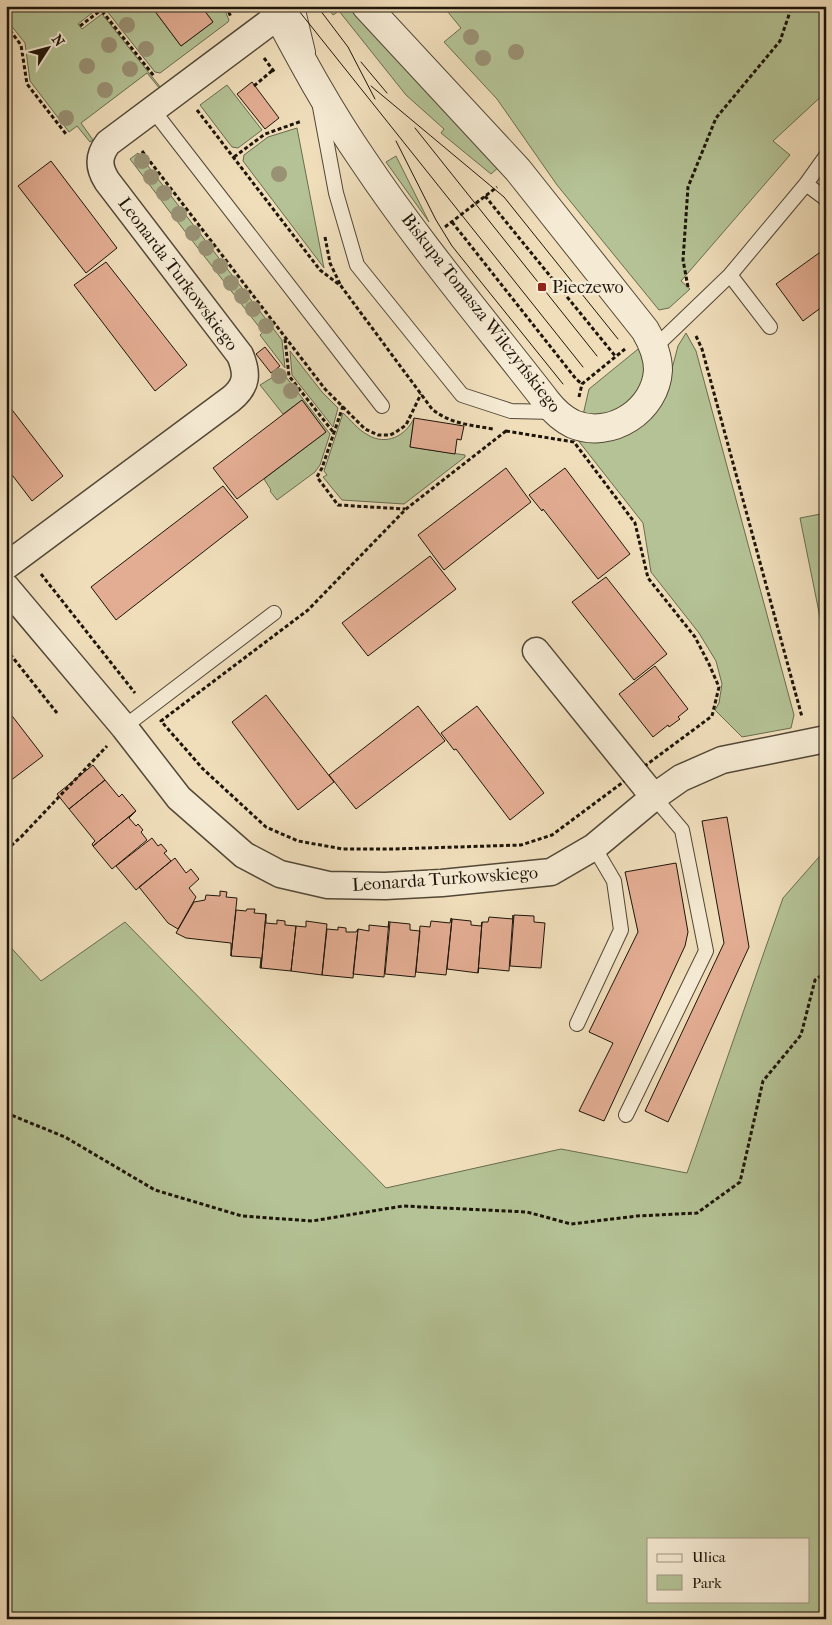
<svg xmlns="http://www.w3.org/2000/svg" width="832" height="1625" font-family="'IM FELL French Canon',serif">
  <rect width="100%" height="100%" fill="#f0debb"/>
  <filter id="stains"><feTurbulence type="fractalNoise" baseFrequency=".004" numOctaves="4"/><feColorMatrix values="0 0 0 0 .2 0 0 0 0 .09 0 0 0 0 .02 0 0 0 .5 -.17"/></filter>
  <radialGradient id="worn" r=".72"><stop offset=".6" stop-color="#630" stop-opacity="0"/><stop offset="1" stop-color="#630" stop-opacity=".3"/></radialGradient>
  <path fill="#b4c295" stroke="#686c4f" fill-rule="evenodd" d="M6,6H94L97,9L78,24L82,29L102,14L161,88L160,89L147,73L81,123L93,140L90,142L77,126L69,132L30,81L25,43L6,19Z
    M103,6H151L181,46L213,22L201,6H223L229,20L228,22L160,73L155,72Z
    M326,6H353L500,166L491,174L441,133L444,129L406,95L339,11L333,15Z
    M443,6H826V92L773,141L790,155L681,281L690,289L669,308L659,310L557,185L497,99L444,42L461,28Z
    M227,85L262,130L238,148L232,147L200,105Z
    M297,128L324,268L243,161L244,155L268,137Z
    M138,153L282,340L285,368L260,335L263,332L170,212L130,159Z
    M396,156L429,222L386,162Z
    M686,333L696,351L794,715L791,728L742,737L715,710L719,703L722,684L716,661L699,633L651,572L643,523L577,439L669,380L678,346Z
    M643,345C651,371 640,400 615,411C605,416 594,415 583,415L589,389Z
    M290,351L322,392L338,408L333,427L292,375Z
    M278,374L286,377L330,434L320,465L315,472L277,500L270,491L271,490L264,479L326,432L302,400L283,414L260,385Z
    M343,413C351,420 358,430 368,435C386,446 406,436 414,418L410,447L465,455V457L404,504L342,500L323,477L327,475L324,471Z
    M826,513V647L800,518Z
    M826,849V1619H6V942L41,981L125,922L386,1188L561,1149L687,1173L783,898ZM648,1539H808V1601H648Z"/>
  <path fill="#e3ad93" stroke="#1d1509" d="M151,6H201L213,22L181,46Z
    M252,82L279,118L265,129L237,94Z
    M51,161L117,248L86,273L18,186Z
    M826,248V304L803,321L776,284Z
    M106,262L187,365L155,391L74,285Z
    M265,347L280,366L271,373L256,354Z
    M302,400L326,432L237,499L213,468Z
    M6,402L63,476L32,501L6,467Z
    M414,418L464,426L461,440L457,439L455,454L410,447Z
    M506,468L531,502L444,570L418,535Z
    M565,468L630,554L598,579L543,509L542,511L529,495Z
    M223,486L248,517L116,620L91,587Z
    M430,556L456,589L368,656L342,623Z
    M606,577L667,654L634,680L572,602Z
    M655,666L688,709L678,717L680,719L669,727L668,725L653,737L619,694Z
    M266,695L334,782L298,810L232,722Z
    M418,706L445,741L356,809L329,775Z
    M477,706L544,793L510,820L456,749L454,750L441,733Z
    M6,708L43,756L10,781L6,776Z
    M93,765L105,780L69,809L57,794Z
    M105,780L119,797L122,794L136,811L93,846L92,844L95,841L69,809Z
    M136,811L129,818L136,826L138,824L143,830L141,832L147,840L112,869L93,846Z
    M727,817L749,947L668,1122L645,1111L724,943L702,821Z
    M152,838L158,846L161,844L167,851L164,853L171,861L136,890L116,866Z
    M175,858L186,873L191,869L199,879L189,888L196,897L178,929L168,923L139,887Z
    M676,863L688,932L685,946L604,1121L579,1111L613,1043L589,1032L638,932L625,872Z
    M220,891L227,892L226,897L237,898L231,956V943L186,938L176,933L194,902L205,900L206,895L220,896Z
    M247,909H255L254,913L266,914L261,968H260L261,958L231,956L236,910L246,911Z
    M266,914V923L277,924V920L285,921V925L296,926L291,971L261,968Z
    M513,915L509,971L479,968L478,973L482,922H488L489,917L513,919Z
    M514,915L534,916V922L545,923L541,968L510,966Z
    M451,918L452,919L446,975L416,972L420,926L430,927L431,921L450,923Z
    M452,919L471,921V925L481,926L482,922L478,973L447,969Z
    M306,921L327,924L322,975L291,971L296,926L306,927Z
    M389,921L384,977L353,974L358,929L369,931V925L388,927Z
    M390,922L410,924V930L420,931L415,977L385,974Z
    M338,927L346,928V932H356L358,929L353,978L322,975L327,929L338,930Z"/>
  <g fill="none" stroke-linecap="round" stroke-linejoin="round">
    <defs>
      <path id="service" d="M297,6L308,52
        M320,107L336,193L357,265L462,395L511,411L554,412
        M153,110L382,406
        M806,184L826,199
        M730,275L770,327
        M654,348L730,275L806,184L826,156
        M124,727L274,613
        M577,1024L621,930L614,881L594,847
        M626,1115L706,951L682,830L654,797"/>
      <path id="minor" d="M6,566L231,399C247,386 248,374 240,355L107,181C98,167 98,156 108,143L278,16
        M6,587L124,727L179,798L244,855L280,874L328,885L385,886L442,883L551,872L594,847L654,797L681,778L722,760L826,739
        M536,651L654,797"/>
      <path id="tertiary" d="M273,6C301,59 329,111 363,160C419,244 485,322 547,402C554,411 563,419 573,424C611,440 656,410 658,370C658,355 652,342 645,330L518,170L366,6"/>
    </defs>
    <use href="#service" stroke="#524736" stroke-width="16"/>
    <use href="#minor" stroke="#524736" stroke-width="29"/>
    <use href="#tertiary" stroke="#524736" stroke-width="30"/>
    <path stroke="#1d1509" stroke-width="3" stroke-dasharray="4 2.5" stroke-linecap="butt" d="M98,6L154,76
      M226,6L231,17
      M6,25L21,45L27,84L66,134
      M80,26L101,10
      M264,58L275,73
      M254,86L274,69
      M197,110L320,270L341,286L432,409C450,424 471,425 493,429
      M142,151L325,389L365,429L378,435H390L396,432L406,425L421,394
      M234,157L265,134L302,121
      M485,196L616,357
      M452,222L576,379L582,384
      M445,227L497,187
      M325,237L330,263L340,284
      M688,287L683,260L688,187L716,118L780,41L792,6
      M696,336L702,349L802,717
      M285,339L289,376L334,433
      M579,397L582,384L625,349
      M343,406L322,468L317,477L338,505L405,509
      M506,431L574,442L635,523L648,578L695,637L709,664L719,687L712,716L552,835L521,845L393,849H343L298,841L266,827L203,769L161,721L308,610L406,509Z
      M41,574L135,693
      M6,649L57,713
      M6,850L21,837L107,746
      M6,1113L65,1137L155,1190L242,1216L312,1221L403,1206L527,1212L571,1224L637,1216L697,1213L740,1182L763,1081L801,1035L815,980L826,972"/>
    <use href="#service" stroke="#f5ead3" stroke-width="14"/>
    <use href="#minor" stroke="#f5ead3" stroke-width="26"/>
    <use href="#tertiary" stroke="#f5ead3" stroke-width="28"/>
    <path stroke="#1d1509" stroke-width="1" d="M295,6L583,367
      M317,6L348,47L375,99
      M361,62L387,93
      M371,86L504,197L618,339
      M415,128L597,356
      M396,141L436,220L452,246L563,384"/>
  </g>
  <g fill="#999174">
    <circle cx="127" cy="25" r="8"/>
    <circle cx="471" cy="37" r="8"/>
    <circle cx="109" cy="45" r="8"/>
    <circle cx="146" cy="49" r="8"/>
    <circle cx="516" cy="52" r="8"/>
    <circle cx="483" cy="58" r="8"/>
    <circle cx="87" cy="66" r="8"/>
    <circle cx="130" cy="69" r="8"/>
    <circle cx="105" cy="90" r="8"/>
    <circle cx="66" cy="118" r="8"/>
    <circle cx="142" cy="161" r="8"/>
    <circle cx="279" cy="174" r="8"/>
    <circle cx="151" cy="177" r="8"/>
    <circle cx="164" cy="193" r="8"/>
    <circle cx="179" cy="214" r="8"/>
    <circle cx="193" cy="233" r="8"/>
    <circle cx="206" cy="248" r="8"/>
    <circle cx="220" cy="266" r="8"/>
    <circle cx="231" cy="283" r="8"/>
    <circle cx="242" cy="296" r="8"/>
    <circle cx="253" cy="309" r="8"/>
    <circle cx="266" cy="326" r="8"/>
    <circle cx="279" cy="376" r="8"/>
    <circle cx="291" cy="391" r="8"/>
  </g>
  <rect fill="#8f2418" stroke="#f5ead3" stroke-width="2" x="537" y="282" width="10" height="10" rx="2.5"/>
  <g text-anchor="middle" dominant-baseline="central" stroke-width="5" stroke-linejoin="round" paint-order="stroke">
    <g font-size="18" fill="#1d1509" stroke="#f5ead3">
      <text transform="translate(178 274) rotate(53)">Leonarda Turkowskiego</text>
      <text transform="translate(481 313) rotate(52)">Biskupa Tomasza Wilczyńskiego</text>
      <text transform="translate(445 879) rotate(-4)">Leonarda Turkowskiego</text>
    </g>
    <g font-size="18" fill="#1d1509" stroke="#f5ead3" text-anchor="start">
      <text x="552" y="287">Pieczewo</text>
    </g>
  </g>
  <rect width="832" height="1625" fill="none" stroke="#f0debb" stroke-width="25"/>
  <rect x="8" y="8" width="817" height="1610" fill="none" stroke="#1d1509" stroke-width="2.5"/>
  <rect x="12" y="12" width="807" height="1600" fill="none" stroke="#1d1509"/>
  <rect x="647" y="1538" width="162" height="65" fill="#f5ead3" stroke="#9f9582"/>
  <rect x="657" y="1554" width="25" height="8" fill="#f5ead3" stroke="#9f9582"/>
  <text x="692" y="1562" font-size="15" fill="#1d1509">Ulica</text>
  <rect x="657" y="1575" width="25" height="15" fill="#b4c295" stroke="#9f9582"/>
  <text x="692" y="1588" font-size="15" fill="#1d1509">Park</text>
  <g transform="translate(48 48) rotate(54)" stroke="#f5ead3" stroke-width="4" paint-order="stroke">
  <path d="M0-4L9 19L0 12L-9 19Z" fill="#1d1509"/>
  <text y="-8" font-size="14" font-weight="bold" text-anchor="middle" fill="#1d1509">N</text>
  </g>
  <rect width="100%" height="100%" filter="url(#stains)"/>
  <rect width="100%" height="100%" fill="url(#worn)"/>
</svg>
